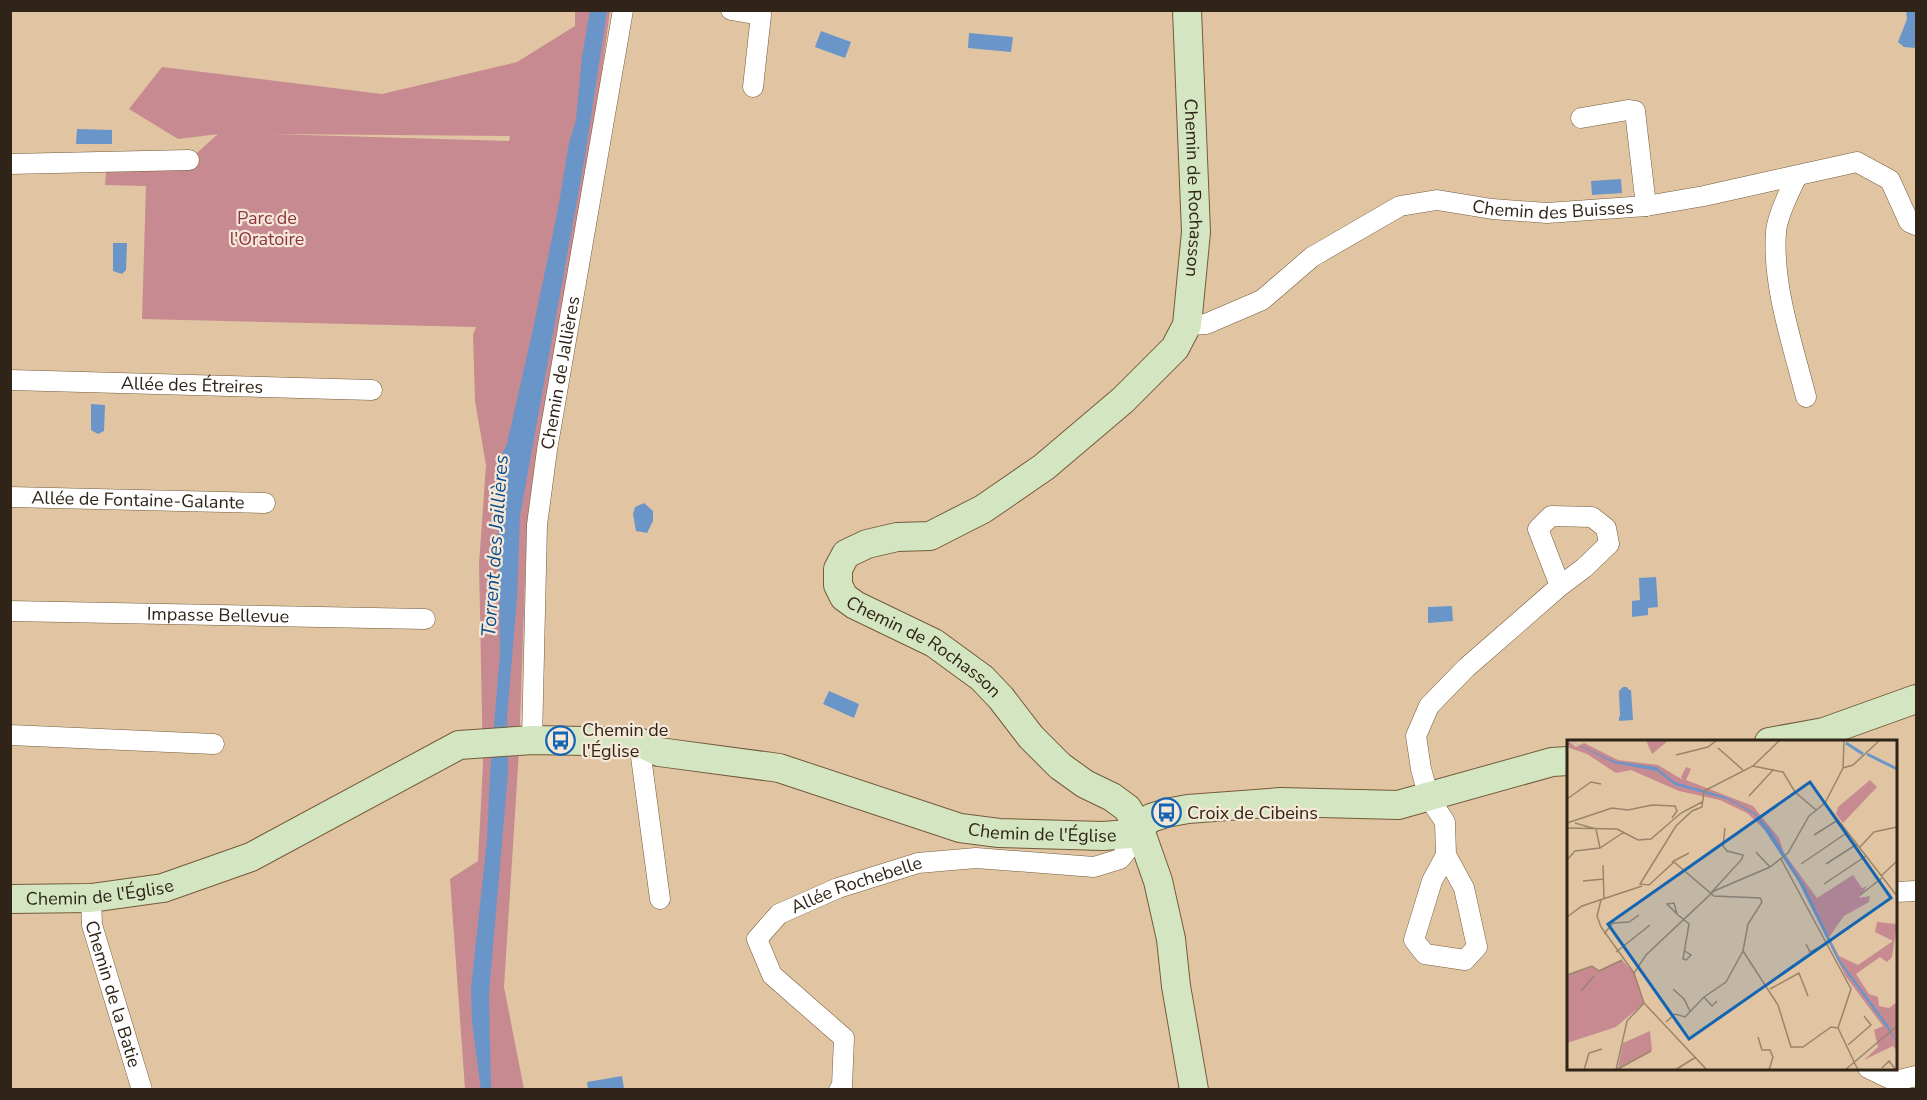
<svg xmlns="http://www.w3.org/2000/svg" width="1927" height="1100" font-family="'Nunito Sans',sans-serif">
  <rect width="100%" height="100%" fill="#e1c5a2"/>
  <path fill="#c78a90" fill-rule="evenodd" d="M575,11H610L593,137L527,523L519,751L504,987L524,1089H465L450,879L478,861L483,764L479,564L486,465L475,401L473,335L476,327L142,319L146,186L105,185L106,171L189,160L218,134L178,139L129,109L162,67L382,94L517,62L575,26ZM271,134L509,136L510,137L509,141Z"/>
  <path fill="#6995c8" d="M590,11H607L585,156L520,516L517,598L507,717L508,773L489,993L491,1089L481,1090L472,1022L471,988L487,840L490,775L500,653L498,521L501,456L507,444L533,329L558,209L569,143L576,120L582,57Z
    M1906,11H1916V48L1904,47L1898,42L1907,19Z
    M821,31L851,42L845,58L815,47Z
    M969,33L1013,37L1011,52L968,48Z
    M77,129L112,130V144H76Z
    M1621,179L1622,193L1592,195L1591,181Z
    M113,243H127L126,270L122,274L113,271Z
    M91,404L105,405L104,431L98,434L91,430Z
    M644,503L653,511V521L647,533L636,531L633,514L635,507Z
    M1656,577L1658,607L1648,608V615L1632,617V601L1640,600L1639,578Z
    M1452,606L1453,621L1428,623V607Z
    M1623,687H1627L1629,690H1631L1633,720L1619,721V717L1620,716L1619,691Z
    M829,691L859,704L854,718L823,704Z
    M622,1076L624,1089H588L587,1082Z"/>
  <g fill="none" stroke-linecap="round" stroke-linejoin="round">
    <defs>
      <g id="street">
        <path d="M731,10L761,15L753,87"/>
        <path d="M1581,118L1628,110L1635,111L1646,206"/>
        <path d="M10,164L189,160"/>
        <path d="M1797,176C1790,190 1777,217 1776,232C1772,286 1793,345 1806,397"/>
        <path id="s1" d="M1187,325L1206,324L1262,300L1312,257L1400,206L1437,200L1492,209L1547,213L1646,206L1704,196L1857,162L1890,180L1909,222L1916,225"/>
        <path id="s2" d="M10,380L372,390"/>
        <path id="s3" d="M10,497L265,503"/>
        <path id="s4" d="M10,611L425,619"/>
        <path d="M10,735L214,744"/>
        <path id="s5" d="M532,740L537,525L547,450L623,10"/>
        <path d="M639,742L660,899"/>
        <path d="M1446,855L1464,888L1477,947L1465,960L1425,954L1414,940L1432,881L1446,855L1445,822L1429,798L1421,769L1416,736L1429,706L1466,668L1560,586L1584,568L1609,544L1606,528L1592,517L1551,516L1538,529L1560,586"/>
        <path d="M1896,892L1916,891"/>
        <path id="s6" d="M91,898L92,925L142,1090"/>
        <path d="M1868,1068L1895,1081L1916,1076"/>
        <path id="s7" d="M839,1090L842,1086L844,1038L772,975L757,939L779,914L838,888L918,863L976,858L1094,867L1120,859L1141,833"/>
      </g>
      <g id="secondary">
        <path id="s8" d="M1187,10L1196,232L1187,325L1175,348L1123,400L1044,467L983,509L930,536L897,537L867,544L846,554L838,569V585L844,597L855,605L934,643L982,678L1001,698L1031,737L1060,766L1085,784L1112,797L1127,808L1139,827L1158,881L1171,939L1176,986L1194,1090"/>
        <path d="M1769,742L1824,732L1916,699"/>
        <path id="s9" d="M10,899L91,898L163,888L251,857L459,745L532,740L639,742L659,752L779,768L960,828L999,833L1103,836L1129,834L1151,818L1166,813L1188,809L1281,802L1398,805L1552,762L1568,761"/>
      </g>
    </defs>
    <use href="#street" stroke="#735b3b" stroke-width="21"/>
    <use href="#secondary" stroke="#735b3b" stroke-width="30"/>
    <use href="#street" stroke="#fff" stroke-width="20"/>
    <use href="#secondary" stroke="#d3e6c1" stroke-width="28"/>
  </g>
  <defs>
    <symbol id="bus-ring" viewBox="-11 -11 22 22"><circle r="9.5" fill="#f6e8d7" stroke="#1365b3" stroke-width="1.5"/><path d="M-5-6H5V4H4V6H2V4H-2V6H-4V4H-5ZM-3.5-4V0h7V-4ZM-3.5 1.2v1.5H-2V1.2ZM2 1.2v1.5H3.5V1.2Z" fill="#1365b3"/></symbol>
  </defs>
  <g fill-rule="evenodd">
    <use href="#bus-ring" x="544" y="724" width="33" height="33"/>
    <use href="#bus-ring" x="1150" y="796" width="33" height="33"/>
  </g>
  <g text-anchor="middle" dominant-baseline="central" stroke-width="4.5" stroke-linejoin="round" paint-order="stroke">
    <g font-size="18" fill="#2f2417" stroke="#f6e8d7">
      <text stroke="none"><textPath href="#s8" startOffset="178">Chemin de Rochasson</textPath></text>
      <text stroke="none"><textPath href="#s1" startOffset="402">Chemin des Buisses</textPath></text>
      <text stroke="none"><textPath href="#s5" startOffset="369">Chemin de Jallières</textPath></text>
      <text stroke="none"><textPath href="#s2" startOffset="182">Allée des Étreires</textPath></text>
      <text stroke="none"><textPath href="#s3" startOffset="128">Allée de Fontaine-Galante</textPath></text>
      <text stroke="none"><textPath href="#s4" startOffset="208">Impasse Bellevue</textPath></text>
      <text stroke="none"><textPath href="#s8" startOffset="880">Chemin de Rochasson</textPath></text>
      <text stroke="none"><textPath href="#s9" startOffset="1080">Chemin de l'Église</textPath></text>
      <text stroke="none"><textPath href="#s7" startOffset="304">Allée Rochebelle</textPath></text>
      <text stroke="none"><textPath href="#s9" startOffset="90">Chemin de l'Église</textPath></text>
      <text stroke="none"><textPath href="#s6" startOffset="99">Chemin de la Batie</textPath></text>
    </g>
    <g font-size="18" fill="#8c3443" stroke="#f6e8d7">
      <text x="267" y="218">Parc de<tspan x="267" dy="21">l'Oratoire</tspan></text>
    </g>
    <g font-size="18" fill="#2f2417" stroke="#f6e8d7" text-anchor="start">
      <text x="582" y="730">Chemin de<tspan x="582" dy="21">l'Église</tspan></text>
      <text x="1187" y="813">Croix de Cibeins</text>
    </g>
    <g font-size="20" font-style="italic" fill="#094c8b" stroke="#f6e8d7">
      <text transform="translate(495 546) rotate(-86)">Torrent des Jaillières</text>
    </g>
  </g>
  <g transform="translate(1567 740)">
    <rect width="330" height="330" fill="#e1c5a2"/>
    <path d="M0,0L9,7L17,3L51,20L91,25L116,40L114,37L119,27L124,29L119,40L186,66L212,98L217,113L250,158L286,135L295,148L300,146L292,158L303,156L302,162L277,176L262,197L272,216L291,225L326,201L308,192L310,182L330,184L325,217L320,222L313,217L289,234L302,254L311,257L312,266L322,268L330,262V311L326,306L297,320L311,307L307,290L316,286L279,237L231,141L199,91L180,73L153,60L112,51L64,30L49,33L20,14L0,7ZM79,0H102L85,14ZM303,40L310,47L276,83L269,74L271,67ZM55,220L67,233L77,263L49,287L0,303V235L25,226L32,230ZM83,291L85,310L51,328L56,303Z" fill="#c78a90"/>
    <path d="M1,0L47,21L89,27L108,42L159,57L188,73L202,89L238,147L273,220L321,285L330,302L271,221L232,142L187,74L162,60L108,45L90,31L47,23Z" fill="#6995c8"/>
    <path fill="none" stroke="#6995c8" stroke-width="3" d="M279,3L296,14M300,14L330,29"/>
    <path fill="none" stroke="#9a856a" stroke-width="1.5" d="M213,0L186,26L137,51L135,67L125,71L109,86L73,144L82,145L107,122L147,156L193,158L195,162L181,184L176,211L211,265L224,307H236L264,287L271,288M151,8L176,30M109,15L141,7L150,0M186,26L216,32L228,52L249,70M276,28L286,25L313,0M182,56L207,29M0,59L24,42L34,44M258,63L330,156M258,63L276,28L277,0M0,83L45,68L61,70L85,65L108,66L110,71L105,78M8,83L29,89L33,108M0,88L50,89L71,100L84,99L114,73L135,62M247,95L271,80M293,107L307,92L330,87M189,112L203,127M214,119L284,249L271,288M0,120L8,111L33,108L57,92M105,122L122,113M234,124L281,92M259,124L290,104M36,125L37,159M314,136L330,121M16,141L37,139M257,144L299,116M143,154L175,119L176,115L160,111L156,106L158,88M293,155L315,138M34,160L30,176L34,187L67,233M110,174L100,164L107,163L110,174L122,184L116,219L119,220L124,215L118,211M0,177L15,166L75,146M37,194L46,183L62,182L72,175M239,204L243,212L259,204M49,212L83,185M0,235L25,226L32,231L55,220M106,249L117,259L123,271M203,249L232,233L241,256M14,251L27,236M137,257L145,266L150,261M77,263L140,330M99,282L108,274L118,277L137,257L159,242L176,211M271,288L291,330M191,297L195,310H203L206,317L202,330M281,305L304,285L297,276M315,328L322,321L329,330M17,330L22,313L35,309M49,330L60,281L77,263L67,233L79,215L147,151L203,127L221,113L242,76L258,63M49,330L84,311M108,330L129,317M278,330L330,286"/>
    <path fill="#1365b3" fill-opacity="0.15" stroke="#1365b3" stroke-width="3" d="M243,42L324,158L122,299L41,184Z"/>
    <rect width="330" height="330" fill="none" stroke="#2f2417" stroke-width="3"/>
  </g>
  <rect width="1927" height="1100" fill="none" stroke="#2f2417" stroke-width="24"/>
</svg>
